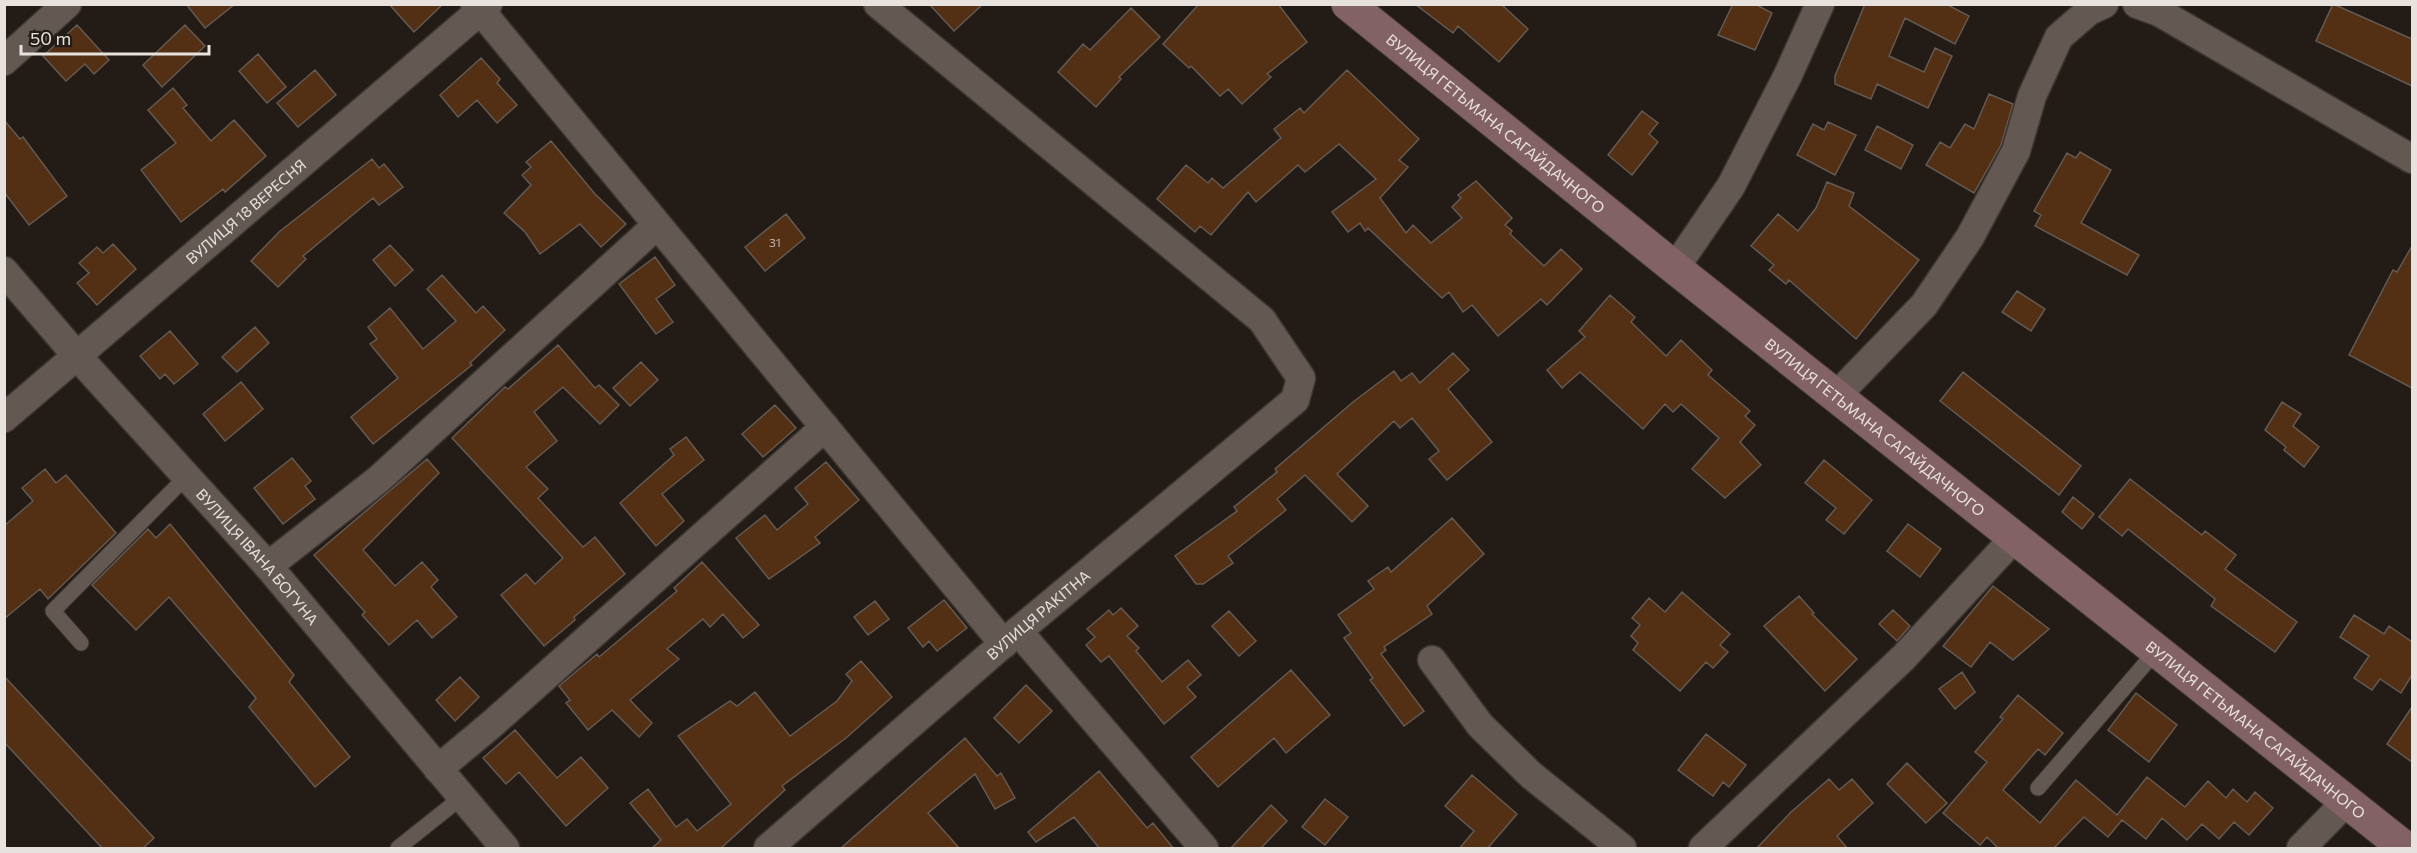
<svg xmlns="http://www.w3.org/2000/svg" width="2417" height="853" font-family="Commissioner,sans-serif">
  <rect width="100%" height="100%" fill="#231b15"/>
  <path fill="#533013" stroke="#635a53" stroke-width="1.5" d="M186,4H235L205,28Z
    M389,4H443L414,32Z
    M929,4H983L954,31Z
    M1199,4H1278L1307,42L1267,74L1271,77L1242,104L1228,89L1220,96L1191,66L1189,68L1163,44Z
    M1415,4H1501L1528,29L1499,62L1458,26L1453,33Z
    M1733,4H1755L1772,13L1755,50L1718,35Z
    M1865,4H1946L1969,16L1955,44L1905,18L1889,56L1924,72L1935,48L1952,56L1928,108L1877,84L1871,99L1835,84V76Z
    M2333,4L2412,39V86L2316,41Z
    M1131,8L1160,37L1119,77L1121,79L1096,107L1058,72L1083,44L1090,50Z
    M77,25L109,60L94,74L85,64L66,81L43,56Z
    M185,25L205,46L162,87L143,65Z
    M258,54L286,87L267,103L239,71Z
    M481,58L500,79L497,83L517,105L497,123L477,100L458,117L440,95Z
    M315,70L336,95L298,127L277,103Z
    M1347,70L1419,139L1399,160L1408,167L1380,198L1406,233L1413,225L1431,243L1462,218L1452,207L1461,198L1458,195L1476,181L1512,218L1505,225L1512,231L1510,234L1544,266L1561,249L1582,269L1547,305L1541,299L1498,336L1472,305L1463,312L1449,292L1442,298L1368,228L1365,231L1360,223L1348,232L1332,212L1376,179L1339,144L1305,172L1298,165L1256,202L1248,192L1211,235L1200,226L1195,232L1157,199L1186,165L1208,183L1212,178L1223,188L1281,138L1274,129L1300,108L1304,113Z
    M173,88L187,105L183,108L211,141L234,120L266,156L225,192L223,189L181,222L141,170L176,143L148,110Z
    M1989,94L2013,104L2001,145L1974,193L1926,165L1940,142L1950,148L1965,124L1974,129Z
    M1642,111L1658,123L1649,134L1658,142L1632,175L1608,155Z
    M4,120L20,139L23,137L67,196L29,225L4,192Z
    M1828,122L1856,135L1835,175L1797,155L1813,124L1824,130Z
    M1877,126L1913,145L1901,169L1865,150Z
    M551,141L595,194L626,224L601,247L580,224L540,254L525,232L504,213L531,185L522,175L531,167L526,162Z
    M2080,152L2111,170L2081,223L2139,255L2127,275L2035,226L2041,215L2034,211L2067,153L2076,158Z
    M372,159L379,168L384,164L403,187L379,205L373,198L303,256L306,259L278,287L251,261L279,232Z
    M1827,182L1854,193L1849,206L1919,260L1856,339L1789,280L1786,284L1769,270L1774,265L1751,246L1778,214L1798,231L1816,208Z
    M786,214L805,238L765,271L745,247Z
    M113,244L136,269L97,305L77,283L89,273L79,263L97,247L103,253Z
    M390,245L413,270L395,286L373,260Z
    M2412,246V388L2349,355L2393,270L2397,272Z
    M655,257L675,285L656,299L673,322L656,334L619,284Z
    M442,275L476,313L483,306L505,330L470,363L472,365L373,444L351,417L398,378L370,344L377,339L368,327L390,308L423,349L456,321L427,289Z
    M2017,291L2045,309L2031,331L2002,312Z
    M1610,295L1635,317L1631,322L1666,356L1681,340L1712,370L1708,375L1750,411L1745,416L1755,425L1740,442L1761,465L1725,498L1692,469L1719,438L1681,404L1673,412L1665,404L1643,429L1580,372L1562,388L1547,370L1585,337L1579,331Z
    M255,327L269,343L237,372L222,357Z
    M170,331L198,364L174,384L165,374L160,379L140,356Z
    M558,345L595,388L599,385L619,405L600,424L563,387L534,412L557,441L526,467L548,489L538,498L583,547L595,537L625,574L574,617L575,620L544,646L501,595L526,574L535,584L563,558L452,438L505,387L508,389Z
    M1453,353L1469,370L1448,389L1492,442L1447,480L1429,459L1439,451L1412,418L1400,428L1394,421L1337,474L1368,506L1352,522L1305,475L1277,499L1286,510L1228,556L1233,563L1203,584H1196L1175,556L1237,511L1234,507L1277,472L1275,469L1353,402L1394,371L1401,381L1412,373L1420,383Z
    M641,362L658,380L630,406L613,388Z
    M1963,372L2081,466L2059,495L1940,401Z
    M241,382L263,409L225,441L203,414Z
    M2282,402L2301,414L2293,426L2319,447L2304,467L2284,450L2286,447L2265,430Z
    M775,405L796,428L763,457L742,434Z
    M686,437L704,460L662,494L684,521L656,546L620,503L674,455L670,449Z
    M292,458L311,481L305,486L315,499L283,524L254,488Z
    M427,459L439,473L363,550L395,586L422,562L438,580L431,587L457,617L432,638L417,620L389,645L362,615L365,612L314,555Z
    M1824,460L1872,500L1844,534L1826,520L1836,508L1805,483Z
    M826,462L859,500L815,537L820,543L769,579L736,538L765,515L777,530L808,504L795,488Z
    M45,469L56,483L66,475L116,533L48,599L40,589L4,619V526L33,501L22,488Z
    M2130,479L2202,535L2205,531L2236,555L2225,569L2297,622L2275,652L2211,606L2215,599L2128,529L2122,536L2099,517Z
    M2073,497L2094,514L2082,529L2062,512Z
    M1452,518L1484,554L1427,606L1432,614L1384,647L1386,650L1381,654L1424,711L1404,726L1370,680L1373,678L1344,638L1351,633L1338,615L1374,589L1368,581L1388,567L1391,572Z
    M170,524L294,675L289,682L350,757L315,787L249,707L256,698L169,597L136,630L92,585L148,529L156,538Z
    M1908,524L1941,549L1920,577L1887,551Z
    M702,562L759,625L743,638L723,614L710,627L703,619L667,649L679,659L630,700L652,723L639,737L612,710L588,730L566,703L570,700L559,686L597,654L599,657L677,591L674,588Z
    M1993,586L2049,629L2013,660L1990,642L1971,667L1943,646Z
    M1682,592L1730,634L1720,645L1728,652L1713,668L1706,662L1680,691L1633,650L1638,643L1631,636L1640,625L1632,618L1649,598L1665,612Z
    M1799,596L1814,613L1812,614L1857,659L1825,691L1764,626Z
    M944,600L967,628L937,651L929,641L923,647L908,628Z
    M875,601L889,619L868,635L854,617Z
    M1121,608L1138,626L1127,636L1139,648L1136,651L1162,682L1188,660L1201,675L1187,687L1196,697L1164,724L1109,656L1101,662L1086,645L1095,637L1087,629L1109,610L1113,615Z
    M1893,610L1910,626L1897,641L1879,624Z
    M1229,611L1256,641L1239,656L1212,626Z
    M2354,615L2384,634L2389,626L2412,642V675L2401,693L2380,679L2372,690L2354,678L2369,656L2340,637Z
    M861,661L892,697L846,738L782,786L785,790L720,849H651L661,840L630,803L648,789L676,827L687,819L697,831L731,804L678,736L730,701L737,706L755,692L790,736L837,701L852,681L846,674Z
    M1291,670L1330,715L1286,753L1274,738L1218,787L1191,757Z
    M1962,672L1975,692L1955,709L1939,689Z
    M4,676L154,838L142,849H103L4,742Z
    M460,677L479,697L455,721L436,700Z
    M1026,685L1052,711L1019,743L994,718Z
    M2136,693L2177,725L2149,762L2108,730Z
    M2018,695L2063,733L2045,755L2038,749L2003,790L2040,823L2076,780L2117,815L2147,777L2185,807L2208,781L2226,798L2233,789L2247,802L2255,792L2273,808L2249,835L2234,822L2219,839L2202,824L2187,840L2162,818L2146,839L2122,820L2108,837L2084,817L2053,849H1999L1987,837L1980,845L1943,813L1987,762L1975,752L2003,719L2000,717Z
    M2412,707V762L2387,744Z
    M515,730L557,778L581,757L608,788L566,826L519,772L506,784L483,758Z
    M1706,734L1746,765L1729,787L1723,782L1713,796L1678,770Z
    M965,738L997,776L1001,773L1015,798L995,809L975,774L928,813L960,849H840Z
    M1907,763L1947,803L1926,823L1887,784Z
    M1099,771L1147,828L1153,823L1174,849H1100L1074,817L1036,842L1028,832Z
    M1472,775L1517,814L1487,849H1459L1474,831L1445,806Z
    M1829,779L1839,790L1852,779L1873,803L1837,836L1848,849H1756L1791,812Z
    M1325,799L1348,817L1325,845L1302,827Z
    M1271,805L1287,821L1260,849H1230Z"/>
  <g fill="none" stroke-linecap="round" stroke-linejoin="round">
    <defs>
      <path id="lane" d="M81,643L53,611L186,477
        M2038,788L2157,650
        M398,848L462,797"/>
      <g id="street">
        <path d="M475,4L1004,644"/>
        <path d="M2137,4L2159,12L2412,159"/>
        <path d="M4,61L67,4"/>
        <path d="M1675,268L1731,186L1788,75L1820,4"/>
        <path id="s1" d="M4,271L77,356L268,566L505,848"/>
        <path d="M1836,396L1924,305L1970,237L2016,151L2032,96L2059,37L2089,11L2104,4"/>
        <path id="s2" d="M4,418L488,4"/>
        <path d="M268,566L379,479L657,225"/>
        <path d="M1018,631L1204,848"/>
        <path d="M1432,660L1480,725L1531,775L1622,848"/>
        <path d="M438,769L492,724L825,427"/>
        <path id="s3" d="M768,848L1018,631L1295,400L1301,378L1262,320L878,4"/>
        <path d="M1703,848L1904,657L2015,537"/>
        <path d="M2301,848L2347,801"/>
      </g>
      <g id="secondary">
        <path id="s4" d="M1348,4L1675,268L2405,848"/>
      </g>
    </defs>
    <use href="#lane" stroke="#3c3633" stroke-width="17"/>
    <use href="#street" stroke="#3c3633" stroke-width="31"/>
    <use href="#secondary" stroke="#3c3633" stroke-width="35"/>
    <use href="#lane" stroke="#635952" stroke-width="15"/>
    <use href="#street" stroke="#635952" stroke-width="28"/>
    <use href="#secondary" stroke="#826264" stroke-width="33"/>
  </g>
  <g text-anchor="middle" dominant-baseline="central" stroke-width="5" stroke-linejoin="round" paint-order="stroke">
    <g font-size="12" fill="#c3b6ab">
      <text x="775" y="242">31</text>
    </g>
    <g font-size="15" fill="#e8e2de" stroke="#231b15">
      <text stroke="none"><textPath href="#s4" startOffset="190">ВУЛИЦЯ ГЕТЬМАНА САГАЙДАЧНОГО</textPath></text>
      <text stroke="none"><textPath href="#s2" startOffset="318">ВУЛИЦЯ 18 ВЕРЕСНЯ</textPath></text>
      <text stroke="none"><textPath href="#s4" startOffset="676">ВУЛИЦЯ ГЕТЬМАНА САГАЙДАЧНОГО</textPath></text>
      <text stroke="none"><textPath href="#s1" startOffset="382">ВУЛИЦЯ ІВАНА БОГУНА</textPath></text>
      <text stroke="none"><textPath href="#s3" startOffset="357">ВУЛИЦЯ РАКІТНА</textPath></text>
      <text stroke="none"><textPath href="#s4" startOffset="1162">ВУЛИЦЯ ГЕТЬМАНА САГАЙДАЧНОГО</textPath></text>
    </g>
  </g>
  <rect width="2417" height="853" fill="none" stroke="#e8e2de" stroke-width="12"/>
  <path d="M21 45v9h188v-9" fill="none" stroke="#e8e2de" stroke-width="3"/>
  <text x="30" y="45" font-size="18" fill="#e8e2de" stroke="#231b15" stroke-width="4.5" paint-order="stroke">50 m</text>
</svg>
